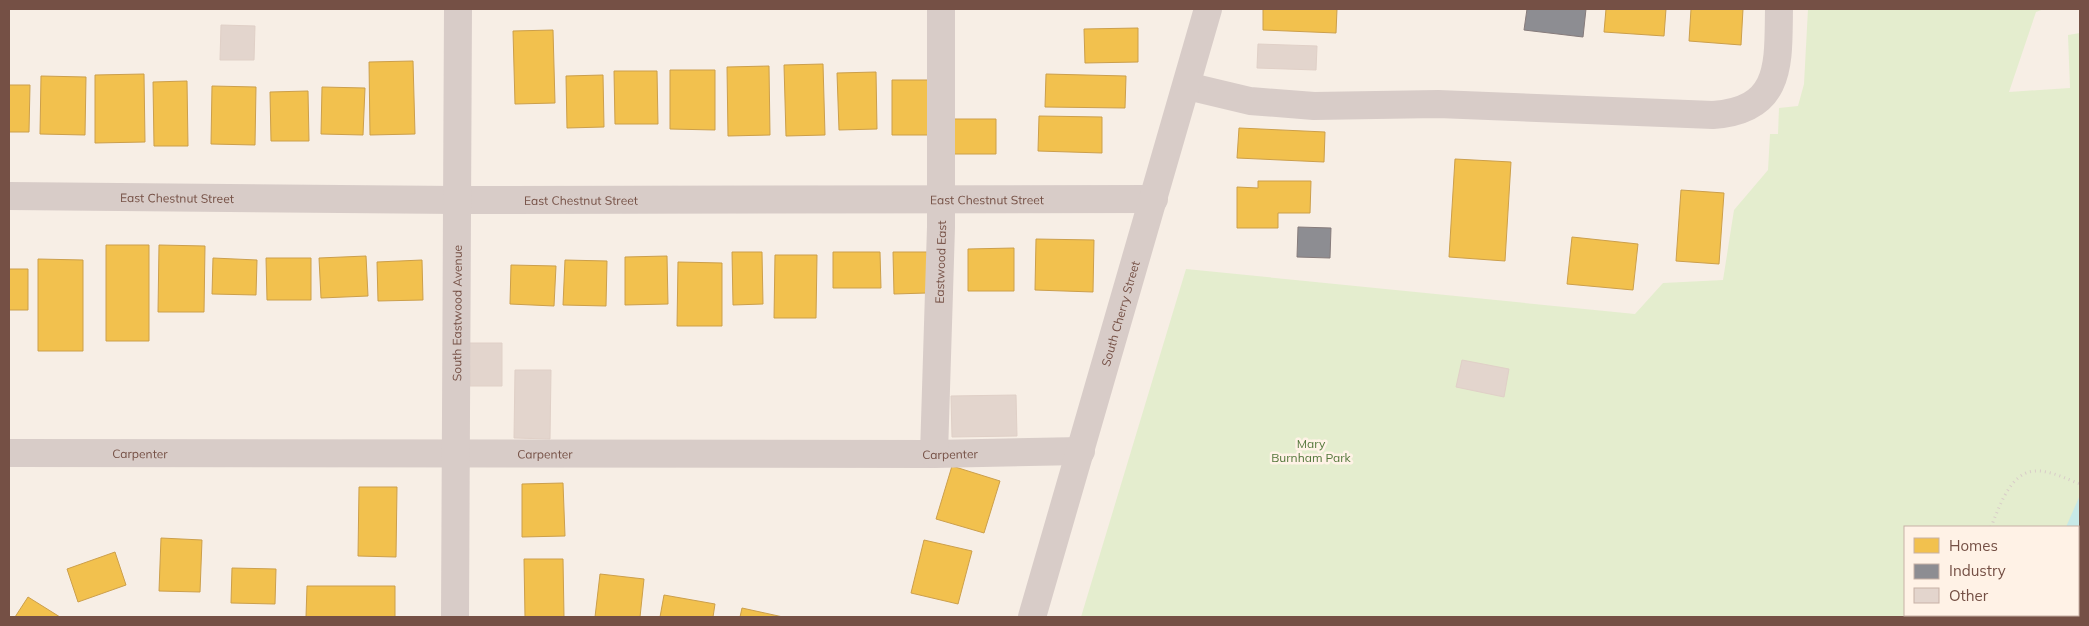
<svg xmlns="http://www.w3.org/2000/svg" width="2089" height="626" font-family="Mulish,sans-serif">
  <rect width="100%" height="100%" fill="#f7eee5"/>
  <path fill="#e4edce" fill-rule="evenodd" d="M1808,9H2044L2036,12L2009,92L2070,88L2068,35L2080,33V617H1081L1186,269L1635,314L1663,283L1723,280L1734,210L1768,170L1770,134H1778L1779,108L1798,106L1804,84ZM1905,527H2078V615H1905Z"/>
  <path fill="#c7e9e7" d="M2080,495V602L2078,609V527H2066Z"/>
  <path fill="#f2c14e" stroke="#cc9f4b" d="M1263,9H1337L1336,33L1263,30Z
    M1606,9H1666L1664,36L1604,32Z
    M1691,9H1743L1741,45L1689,41Z
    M1138,28V62L1085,63L1084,29Z
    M553,30L555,103L515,104L513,31Z
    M413,61L415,134L370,135L369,62Z
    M823,64L825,135L786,136L784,65Z
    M769,66L770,135L728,136L727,67Z
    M670,70H715V130L670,129Z
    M614,71H657L658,124H615Z
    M876,72L877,129L839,130L837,73Z
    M144,74L145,142L95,143V75Z
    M1046,74L1126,76L1125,108L1045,107Z
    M603,75L604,127L567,128L566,76Z
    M41,76L86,77L85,135L40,134Z
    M892,80H928L929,135H892Z
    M187,81L188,146H154L153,82Z
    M9,85H30L29,132H9Z
    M212,86L256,87L255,145L211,144Z
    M322,87L365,88L363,135L321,134Z
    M308,91L309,141H271L270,92Z
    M1039,116L1102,117V153L1038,151Z
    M953,119H996V154H953Z
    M1239,128L1325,132L1324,162L1237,158Z
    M1455,159L1511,162L1505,261L1449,257Z
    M1258,181H1311L1310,213H1278V228H1237V187L1258,188Z
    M1681,190L1724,193L1719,264L1676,261Z
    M1572,237L1638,244L1633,290L1567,284Z
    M1036,239L1094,240L1093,292L1035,290Z
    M106,245H149V341H106Z
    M159,245L205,246L204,312H158Z
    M1014,248V291H968V249Z
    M732,252H762L763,304L733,305Z
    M833,252H880L881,288H833Z
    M893,252H927V293L894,294Z
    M775,255H817L816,318H774Z
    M366,256L368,296L321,298L319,258Z
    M667,256L668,304L625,305V257Z
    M213,258L257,260L256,295L212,294Z
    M266,258H311V300H267Z
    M38,259L83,260V351H38Z
    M422,260L423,300L378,301L377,262Z
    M565,260L607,261L606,306L563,305Z
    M678,262L722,263V326H677Z
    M511,265L556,266L554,306L510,304Z
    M9,269H28V310H9Z
    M952,466L1000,481L984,533L936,519Z
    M563,483L565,536L522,537V484Z
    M359,487H397L396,557L358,556Z
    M161,538L202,540L200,592L159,591Z
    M924,540L972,551L958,604L911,593Z
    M115,552L126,585L78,602L67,569Z
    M524,559H563L564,617H525Z
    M232,568L276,569L275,604L231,603Z
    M600,574L644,579L640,617H595Z
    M307,586H395V617H306Z
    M664,595L715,604L713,617H660Z
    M28,597L60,617H15Z
    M742,608L783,617H740Z"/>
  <path fill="#8d8d92" stroke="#867b7b" d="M1527,9H1586L1583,37L1524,30Z
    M1298,227L1331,228L1330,258L1297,257Z"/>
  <path fill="#e3d5cd" stroke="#e0d0c7" d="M221,25L255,26L254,60H220Z
    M1258,44L1317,46L1316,70L1257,68Z
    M469,343H502V386H470Z
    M1462,360L1509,369L1504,397L1456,387Z
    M515,370H551L550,439L514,438Z
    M1016,395L1017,436L952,437L951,396Z"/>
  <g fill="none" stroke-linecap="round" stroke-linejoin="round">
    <path stroke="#d8ccc8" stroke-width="3" stroke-dasharray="1 4" stroke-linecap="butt" d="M1991,527C1999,508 2010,472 2035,471C2049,470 2067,479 2080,484
      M1930,617L1933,615"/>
    <g stroke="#d8ccc8" stroke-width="28">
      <path d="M1187,86L1250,101L1314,106L1438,104L1713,115C1783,110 1778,63 1779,9"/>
      <path id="s1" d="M9,196L456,200L1154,199"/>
      <path id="s2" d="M9,453L934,454L1081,451"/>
      <path id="s3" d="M934,454L941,227V9"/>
      <path id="s4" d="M455,617L458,9"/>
      <path id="s5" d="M1032,617L1208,9"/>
    </g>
  </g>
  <g text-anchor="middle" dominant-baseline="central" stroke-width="5" stroke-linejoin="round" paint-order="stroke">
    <g font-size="12" fill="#755045" stroke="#fff2e6">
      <text stroke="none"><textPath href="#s1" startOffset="168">East Chestnut Street</textPath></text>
      <text stroke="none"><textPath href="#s1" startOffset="572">East Chestnut Street</textPath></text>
      <text stroke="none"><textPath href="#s1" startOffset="978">East Chestnut Street</textPath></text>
      <text stroke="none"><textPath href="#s3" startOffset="192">Eastwood East</textPath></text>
      <text stroke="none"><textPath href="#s4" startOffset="304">South Eastwood Avenue</textPath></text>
      <text stroke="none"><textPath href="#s5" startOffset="316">South Cherry Street</textPath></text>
      <text stroke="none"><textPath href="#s2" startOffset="131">Carpenter</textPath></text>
      <text stroke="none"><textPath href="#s2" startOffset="536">Carpenter</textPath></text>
      <text stroke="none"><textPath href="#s2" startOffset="941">Carpenter</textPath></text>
    </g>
    <g font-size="12" fill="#53763a" stroke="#fff2e6">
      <text x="1311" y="443">Mary<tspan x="1311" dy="14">Burnham Park</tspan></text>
    </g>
  </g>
  <rect width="2089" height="626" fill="none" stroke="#755045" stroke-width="20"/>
  <rect x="1904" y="526" width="175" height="90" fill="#fff2e6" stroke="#c8b1a6"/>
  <rect x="1914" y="538" width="25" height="15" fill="#f2c14e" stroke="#c8b1a6"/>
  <text x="1949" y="551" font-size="15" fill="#755045">Homes</text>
  <rect x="1914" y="564" width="25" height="15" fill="#8d8d92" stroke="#c8b1a6"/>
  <text x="1949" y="576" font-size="15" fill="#755045">Industry</text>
  <rect x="1914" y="588" width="25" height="15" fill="#e3d5cd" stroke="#c8b1a6"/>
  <text x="1949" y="601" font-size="15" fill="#755045">Other</text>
</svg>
